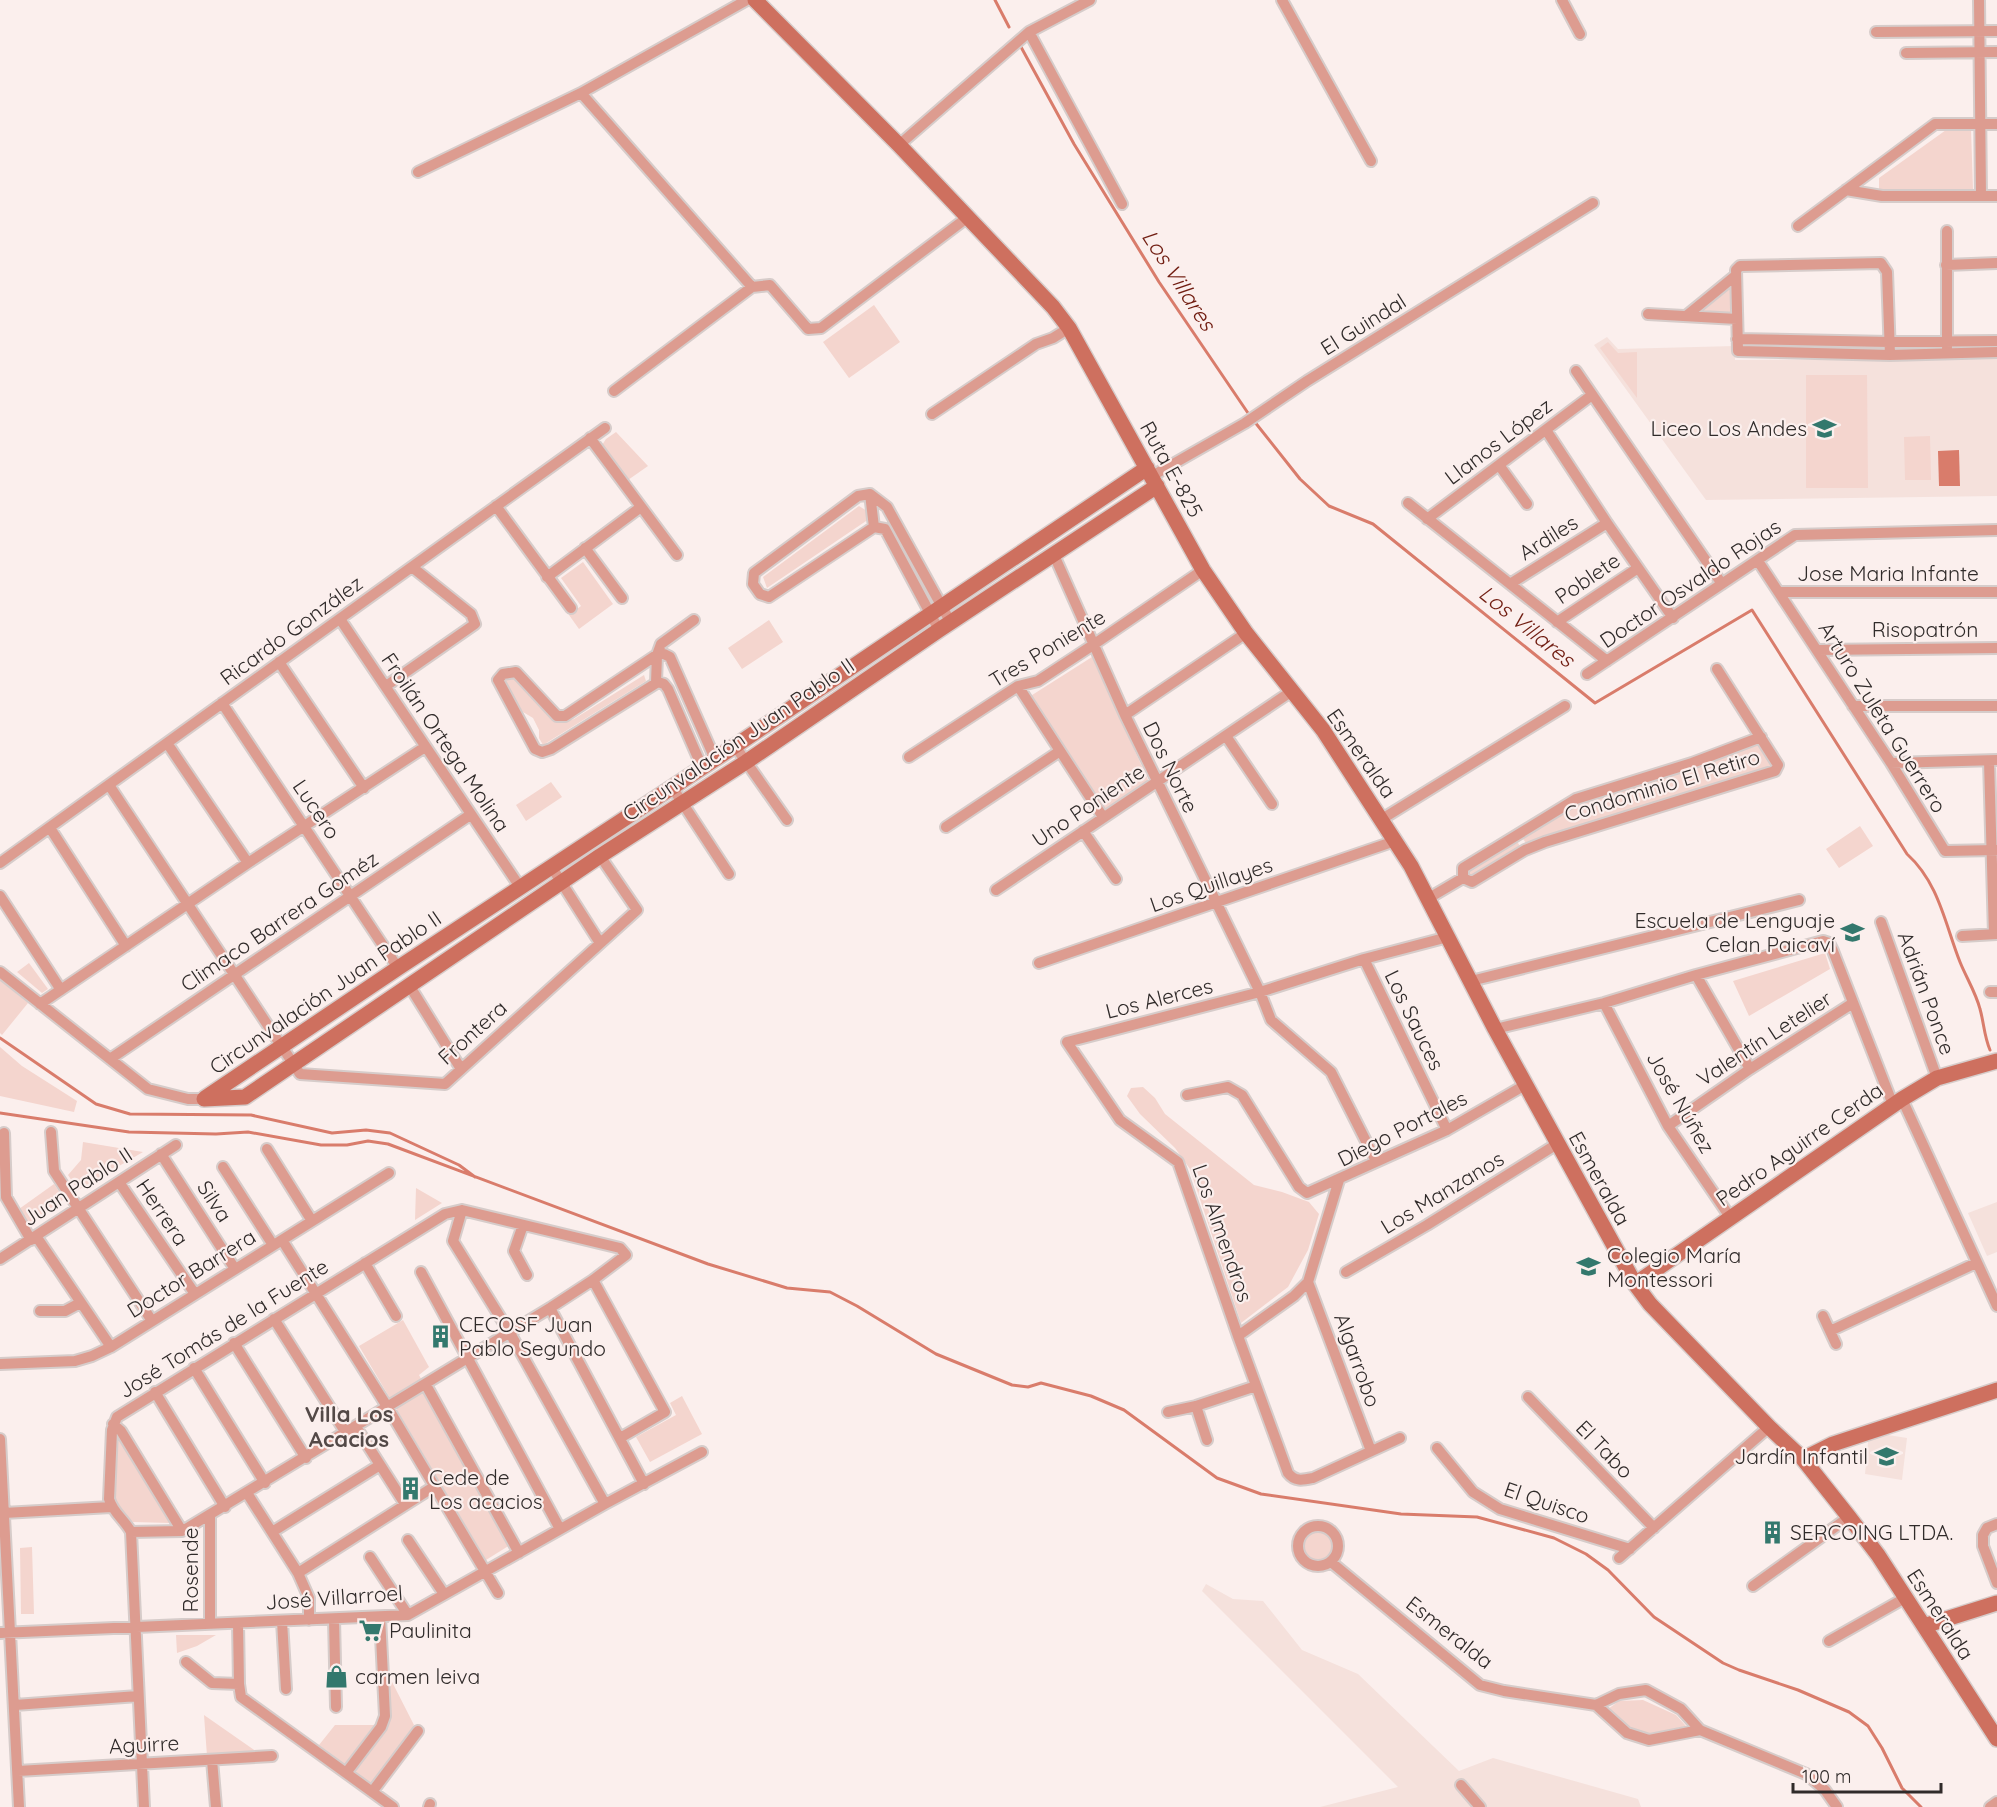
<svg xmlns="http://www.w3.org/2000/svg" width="1997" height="1807" font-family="Quicksand,sans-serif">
  <rect width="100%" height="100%" fill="#fbefed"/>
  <path fill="#f5e1dc" d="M1607,337L1618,349L1735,346V360L1997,359V496L1706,500L1594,345Z
    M1997,1202V1252L1987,1256L1968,1213Z
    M1869,1432L1907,1438L1902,1480L1865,1474Z
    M1206,1584L1233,1599L1263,1601L1302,1650L1358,1674L1459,1771L1493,1758L1638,1799L1641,1807H1320L1398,1787L1202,1591Z"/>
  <path fill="#f4d5ce" d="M1971,129L1973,189L1879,192V178L1946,130Z
    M1730,288V314L1700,312Z
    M874,305L900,342L849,378L823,342Z
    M1608,342L1618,353L1637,352V398L1600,348Z
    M1806,375H1867L1868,488H1806Z
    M616,432L648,466L628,480L602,445L606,439Z
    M1930,436L1931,480H1905L1904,437Z
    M859,506L867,511L872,517L767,588L763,577Z
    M583,562L613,604L579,629L569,615L581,606L561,578Z
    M769,620L783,642L742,669L728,648Z
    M1092,657L1150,784L1103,814L1029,697Z
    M644,675L646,681L543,745L539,738V730L533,718L523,712L504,682L506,677L513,678L554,721L564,722L574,719Z
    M1760,742L1773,763L1772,768L1526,843L1520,835L1579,801Z
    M551,782L562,797L526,821L516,805Z
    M1860,826L1873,846L1839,868L1826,849Z
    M1514,837L1522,849L1472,881L1464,876L1466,868Z
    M1825,953L1830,969L1749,1016L1733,981Z
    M29,963L48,989L42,993L17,972Z
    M0,980L28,1003L2,1035L0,1033Z
    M0,1047L22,1066L77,1101L74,1112L0,1096Z
    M1143,1087L1155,1098L1165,1114L1254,1185L1282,1192L1309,1202L1319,1214L1308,1250L1288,1287L1241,1323L1190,1169L1175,1148L1140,1114L1127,1096L1131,1088Z
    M83,1142L143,1152L78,1190L68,1175L81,1160Z
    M54,1184L64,1199L28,1224L19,1209Z
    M416,1188L442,1203L415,1220Z
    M403,1320L429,1367L419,1375L510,1545L486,1560L359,1346Z
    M682,1396L702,1434L650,1462L636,1437L676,1415L670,1403Z
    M117,1436L170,1523L133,1522L115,1506Z
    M1302 1546a16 16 0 1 1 32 0a16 16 0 1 1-32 0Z
    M32,1547L34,1614H21L20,1548Z
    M176,1635H216L197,1646L177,1653Z
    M388,1674L414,1725L371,1786L352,1772L387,1727Z
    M1643,1700L1676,1715L1686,1726L1648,1735L1625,1727L1608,1709L1619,1701Z
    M204,1715L257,1752L207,1756Z
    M335,1725H374L345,1764L319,1745Z"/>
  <path fill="#d97c6b" d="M1959,450L1960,486H1939L1938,451Z"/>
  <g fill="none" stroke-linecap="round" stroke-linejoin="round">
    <path stroke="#d97c6b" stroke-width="3" d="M995,0L1009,27
      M1021,47L1074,144L1159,282L1250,416
      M1254,421L1300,479L1329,506L1373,524L1595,703L1752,610L1907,854C1939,883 1945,924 1960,962C1966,977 1976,993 1980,1009C1984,1023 1984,1036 1990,1050
      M0,1038L96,1104L130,1114L251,1115L332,1133L366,1130L390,1133L459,1165L475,1177
      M0,1113L129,1132L216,1134L248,1132L321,1145H347L368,1141L388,1144L708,1264L787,1288L830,1292L857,1306L936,1354L1012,1385L1028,1387L1041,1383L1091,1396L1124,1410L1217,1478L1261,1494L1401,1514L1477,1517L1554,1538L1586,1554L1608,1570L1654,1617L1723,1663L1739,1670L1798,1690L1849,1712L1868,1726L1882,1748L1902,1788L1921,1807"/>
    <defs>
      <path id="street" d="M1282,0L1371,161
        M1562,0L1580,34
        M1979,0L1981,196
        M1029,32L1122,204
        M1876,32L1997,31
        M1906,53L1997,52
        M581,93L747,0
        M899,145L1029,32L1090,0
        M418,172L581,93L752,287
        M1846,190L1882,196H1997
        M1798,226L1935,124H1997
        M1947,231V347
        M1946,265L1997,263
        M1648,314L1737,319
        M1686,316L1735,276
        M1737,339L1889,342L1997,341
        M1890,355L1887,272L1881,263L1740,266L1736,270L1738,351L1890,355L1997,352
        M1576,371L1722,584
        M614,391L752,287L770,285L808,329L821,328L968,217
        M932,414L1036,344L1053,338L1069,328
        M1546,430L1607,523L1673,618
        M590,438L677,555
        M1499,465L1527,504
        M1152,476L1245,423L1307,381L1593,203
        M870,494L874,527
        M1408,503L1607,661
        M496,506L571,608
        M1427,519L1592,395
        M585,548L622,598
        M1054,555L1125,715L1260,992L1271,1020L1331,1072L1376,1161
        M1758,561L1891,763L1945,851L1997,850
        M547,577L641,507
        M1510,584L1607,523
        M1779,592H1997
        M340,619L520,887
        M1557,622L1638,568
        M939,630L885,529L874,527L769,597L760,594L753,584L754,573L858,496L870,494L887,507L951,623
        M1818,650L1997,648
        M279,662L364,788
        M1587,674L1795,535L1997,530
        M656,683L657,655L661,644L694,620
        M386,686L475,624L471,614L412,567
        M1018,686L1103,817
        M222,703L398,968
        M1853,706H1997
        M1125,715L1246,633
        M1226,736L1272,804
        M167,743L248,863
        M735,746L787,820
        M909,757L1018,686L1038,681L1093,645L1203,570
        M1989,761L1994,934
        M1891,763L1997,760
        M702,767L668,689L664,684L658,682L551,749L542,752L535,749L498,680L503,674L516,672L557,716H565L658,654H664L670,657L715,759
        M109,785L300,1074L445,1084L637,910L600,856
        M672,787L729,874
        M1382,819L1565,706
        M946,827L1060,751
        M50,828L126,946
        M1083,831L1116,879
        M0,863L605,428
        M551,866L600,943
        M1463,878V868L1576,799L1692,763L1761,737
        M996,890L1292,691
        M0,896L61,990
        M1429,898L1463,878L1472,882L1525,850L1545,842L1775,771L1778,765L1717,669
        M1881,922L1937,1078
        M1962,936L1997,934
        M1364,959L1447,1130
        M1039,963L1395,841
        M0,972L148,1089L188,1099H204
        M1696,975L1750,1069
        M1471,981L1799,900
        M409,985L461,1069
        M1990,992H1997
        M1604,1003L1668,1126L1730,1217
        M40,1004L248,863L425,747
        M1495,1029L1604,1003L1696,975L1823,941L1829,943L1833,951L1893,1105
        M110,1059L470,815
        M1187,1095L1228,1087L1242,1095L1299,1187L1307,1193L1447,1130L1525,1085
        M1902,1099L1997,1306
        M1668,1126L1750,1069L1853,1003
        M51,1132L54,1171L152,1321
        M4,1133L6,1197L31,1240
        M267,1149L312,1221
        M161,1154L235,1269
        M223,1167L273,1245
        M119,1182L195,1294
        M462,1210L453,1241L510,1333L605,1504
        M523,1225L514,1251L527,1275
        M36,1236L111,1347
        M282,1240L388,1408L498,1593
        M0,1259L176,1145
        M365,1263L396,1316
        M421,1272L560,1529
        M1346,1272L1427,1225L1557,1144
        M593,1280L665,1412L620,1438
        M1308,1282L1371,1451
        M550,1308L644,1484
        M40,1311H65L80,1303
        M1823,1316L1836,1344
        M274,1319L346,1433
        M1830,1331L1976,1263
        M1238,1336L1294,1296L1308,1282L1339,1180
        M234,1343L306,1458
        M0,1364L75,1361L92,1356L111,1347L389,1173
        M194,1368L265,1483
        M426,1385L519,1553
        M155,1392L225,1507
        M1528,1397L1654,1528
        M1196,1406L1207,1440
        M1168,1412L1196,1406L1256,1386
        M113,1424L121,1431L182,1531
        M356,1427L405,1504
        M1400,1438L1313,1478C1303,1480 1295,1482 1288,1473L1238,1336L1178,1162L1120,1120L1067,1042L1260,992L1364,959L1448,937
        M0,1439L19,1807
        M1437,1448L1473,1492L1500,1509L1630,1549
        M247,1493L298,1573L309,1598V1620
        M4,1513L111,1507
        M210,1516V1624
        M1997,1524L1987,1528L1983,1535V1546L1997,1583
        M1298 1546a20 20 0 1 1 40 0a20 20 0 1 1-40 0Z
        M131,1532L182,1531L189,1527L550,1308L593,1280L626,1255L620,1248L462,1210L445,1214L117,1417L112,1430L109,1499C113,1513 125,1520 131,1532L144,1807
        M272,1532L380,1465
        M408,1540L444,1594
        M370,1557L408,1615
        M1619,1558L1769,1427
        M1331,1562L1480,1685L1504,1691L1596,1705L1619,1694L1646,1690L1681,1709L1700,1730L1806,1774L1825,1790L1837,1807
        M298,1573L435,1486
        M1753,1586L1849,1517
        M334,1619L336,1707
        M282,1621L286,1689
        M238,1623L239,1684L241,1697L393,1807
        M0,1633L408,1615L605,1504L702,1452
        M1829,1641L1905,1598
        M186,1662L212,1683L239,1684
        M15,1705L138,1696
        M1596,1705L1627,1733L1649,1740L1700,1730
        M212,1760L216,1807
        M18,1771L272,1756
        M346,1773L381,1727L385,1716L380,1617
        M1461,1785L1480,1807
        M372,1792L418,1731
        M429,1807L430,1804
        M1990,1807L1997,1802"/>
      <path id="secondary" d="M755,0L899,145L1053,307L1069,328L1203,570L1246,633L1323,730L1411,866L1495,1029L1635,1284L1650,1304L1769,1427L1803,1459L1849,1517L1878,1555L1997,1739
        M205,1098L398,968L735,746L1147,468
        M204,1099L245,1097L600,856L746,762L939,630L1157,486
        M1635,1284L1902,1099L1937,1078L1997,1061
        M1803,1459L1833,1444L1997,1390
        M1924,1626L1997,1603"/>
    </defs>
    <use href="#street" stroke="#d6ccca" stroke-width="14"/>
    <use href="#secondary" stroke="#d6ccca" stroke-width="18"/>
    <use href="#street" stroke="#dd9c90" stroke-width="10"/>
    <use href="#secondary" stroke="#ce705f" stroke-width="15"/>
  </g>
  <defs>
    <symbol id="school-bare" viewBox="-9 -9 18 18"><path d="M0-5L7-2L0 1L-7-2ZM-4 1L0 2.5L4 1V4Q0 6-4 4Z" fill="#33786d" stroke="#fbefed" stroke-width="2.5" paint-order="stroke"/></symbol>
    <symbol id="building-bare" viewBox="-9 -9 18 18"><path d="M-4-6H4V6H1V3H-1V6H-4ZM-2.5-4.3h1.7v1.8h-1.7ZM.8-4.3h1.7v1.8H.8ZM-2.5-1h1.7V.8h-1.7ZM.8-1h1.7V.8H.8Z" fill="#33786d" stroke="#fbefed" stroke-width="2.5" paint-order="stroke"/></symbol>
    <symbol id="supermarket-bare" viewBox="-9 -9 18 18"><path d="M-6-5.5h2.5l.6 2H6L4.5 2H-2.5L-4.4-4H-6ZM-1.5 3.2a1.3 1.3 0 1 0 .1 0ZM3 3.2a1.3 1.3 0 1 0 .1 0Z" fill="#33786d" stroke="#fbefed" stroke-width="2.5" paint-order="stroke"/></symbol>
    <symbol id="shop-bare" viewBox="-9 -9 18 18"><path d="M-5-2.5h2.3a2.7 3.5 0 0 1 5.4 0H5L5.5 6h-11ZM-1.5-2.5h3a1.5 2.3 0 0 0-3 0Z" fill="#33786d" stroke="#fbefed" stroke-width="2.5" paint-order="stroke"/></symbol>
  </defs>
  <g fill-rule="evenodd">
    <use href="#school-bare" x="1808" y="412" width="33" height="33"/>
    <use href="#school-bare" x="1836" y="916" width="33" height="33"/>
    <use href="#school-bare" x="1572" y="1250" width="33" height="33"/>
    <use href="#building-bare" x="424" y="1320" width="33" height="33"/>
    <use href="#school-bare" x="1870" y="1440" width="33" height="33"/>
    <use href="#building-bare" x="394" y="1472" width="33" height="33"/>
    <use href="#building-bare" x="1756" y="1516" width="33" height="33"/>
    <use href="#supermarket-bare" x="354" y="1614" width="33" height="33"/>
    <use href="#shop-bare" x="320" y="1660" width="33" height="33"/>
  </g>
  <g text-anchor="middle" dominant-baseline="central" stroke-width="4.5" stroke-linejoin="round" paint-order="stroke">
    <g font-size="21" fill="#302b2a" stroke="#fbefed">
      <text transform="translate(1363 324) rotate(-32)">El Guindal</text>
      <text transform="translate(1498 441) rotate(-37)">Llanos López</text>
      <text transform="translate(1172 469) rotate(61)">Ruta E-825</text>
      <text transform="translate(1548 537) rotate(-32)">Ardiles</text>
      <text x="1888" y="573">Jose Maria Infante</text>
      <text transform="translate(1587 578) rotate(-34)">Poblete</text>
      <text transform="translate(1690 583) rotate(-34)">Doctor Osvaldo Rojas</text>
      <text x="1925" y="629">Risopatrón</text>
      <text transform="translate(291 630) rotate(-36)">Ricardo González</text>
      <text transform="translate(1047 648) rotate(-31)">Tres Poniente</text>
      <text transform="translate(1883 717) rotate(58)">Arturo Zuleta Guerrero</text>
      <text transform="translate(738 739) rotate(-34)">Circunvalación Juan Pablo II</text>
      <text transform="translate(446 742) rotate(56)">Froilán Ortega Molina</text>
      <text transform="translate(1362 753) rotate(55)">Esmeralda</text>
      <text transform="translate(1171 767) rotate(64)">Dos Norte</text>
      <text transform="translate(1662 785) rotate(-17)">Condominio El Retiro</text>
      <text transform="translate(1088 805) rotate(-34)">Uno Poniente</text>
      <text transform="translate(317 809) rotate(56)">Lucero</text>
      <text transform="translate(1211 884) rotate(-19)">Los Quillayes</text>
      <text transform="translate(279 921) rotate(-34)">Climaco Barrera Goméz</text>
      <text transform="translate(325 992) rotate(-34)">Circunvalación Juan Pablo II</text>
      <text transform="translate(1927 993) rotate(70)">Adrián Ponce</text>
      <text transform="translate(1159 998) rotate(-14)">Los Alerces</text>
      <text transform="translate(1415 1020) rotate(64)">Los Sauces</text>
      <text transform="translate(472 1032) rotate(-42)">Frontera</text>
      <text transform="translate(1764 1038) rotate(-33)">Valentín Letelier</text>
      <text transform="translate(1681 1102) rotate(60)">José Núñez</text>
      <text transform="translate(1402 1128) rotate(-27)">Diego Portales</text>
      <text transform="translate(1799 1144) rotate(-35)">Pedro Aguirre Cerda</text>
      <text transform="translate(1600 1178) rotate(61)">Esmeralda</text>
      <text transform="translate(77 1186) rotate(-33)">Juan Pablo II</text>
      <text transform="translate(1442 1192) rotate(-31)">Los Manzanos</text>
      <text transform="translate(215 1201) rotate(57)">Silva</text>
      <text transform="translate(163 1212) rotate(56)">Herrera</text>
      <text transform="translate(1223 1233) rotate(71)">Los Almendros</text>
      <text transform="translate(191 1273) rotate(-32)">Doctor Barrera</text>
      <text transform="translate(223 1328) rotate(-32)">José Tomás de la Fuente</text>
      <text transform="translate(1358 1360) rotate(70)">Algarrobo</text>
      <text transform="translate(1605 1449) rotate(46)">El Tabo</text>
      <text transform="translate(1547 1502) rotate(19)">El Quisco</text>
      <text transform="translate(190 1570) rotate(-90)">Rosende</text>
      <text transform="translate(334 1597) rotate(-4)">José Villarroel</text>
      <text transform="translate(1941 1614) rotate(57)">Esmeralda</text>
      <text transform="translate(1450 1632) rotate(38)">Esmeralda</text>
      <text transform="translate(144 1744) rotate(-3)">Aguirre</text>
    </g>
    <g font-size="21" fill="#302b2a" stroke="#fbefed" text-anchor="start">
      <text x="1807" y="428" text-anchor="end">Liceo Los Andes</text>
      <text x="1835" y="920" text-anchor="end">Escuela de Lenguaje<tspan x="1835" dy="24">Celan Paicaví</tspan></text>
      <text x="1607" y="1255">Colegio María<tspan x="1607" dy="24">Montessori</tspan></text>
      <text x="459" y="1324">CECOSF Juan<tspan x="459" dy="24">Pablo Segundo</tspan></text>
      <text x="1868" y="1456" text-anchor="end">Jardín Infantil</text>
      <text x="429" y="1477">Cede de<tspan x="429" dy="24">Los acacios</tspan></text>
      <text x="1790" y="1532">SERCOING LTDA.</text>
      <text x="389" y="1630">Paulinita</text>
      <text x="355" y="1676">carmen leiva</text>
    </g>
    <g font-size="22" font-style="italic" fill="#701c10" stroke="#fbefed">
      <text transform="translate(1179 280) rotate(57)">Los Villares</text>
      <text transform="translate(1527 626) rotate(39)">Los Villares</text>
    </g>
    <g font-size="22" font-weight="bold" fill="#534947" stroke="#fbefed">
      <text x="349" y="1414">Villa Los<tspan x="349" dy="25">Acacios</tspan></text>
    </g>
  </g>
  <path d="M1793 1783v9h148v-9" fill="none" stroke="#302b2a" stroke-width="3"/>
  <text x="1802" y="1783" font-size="18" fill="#302b2a" stroke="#fbefed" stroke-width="4.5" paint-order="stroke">100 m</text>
</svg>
